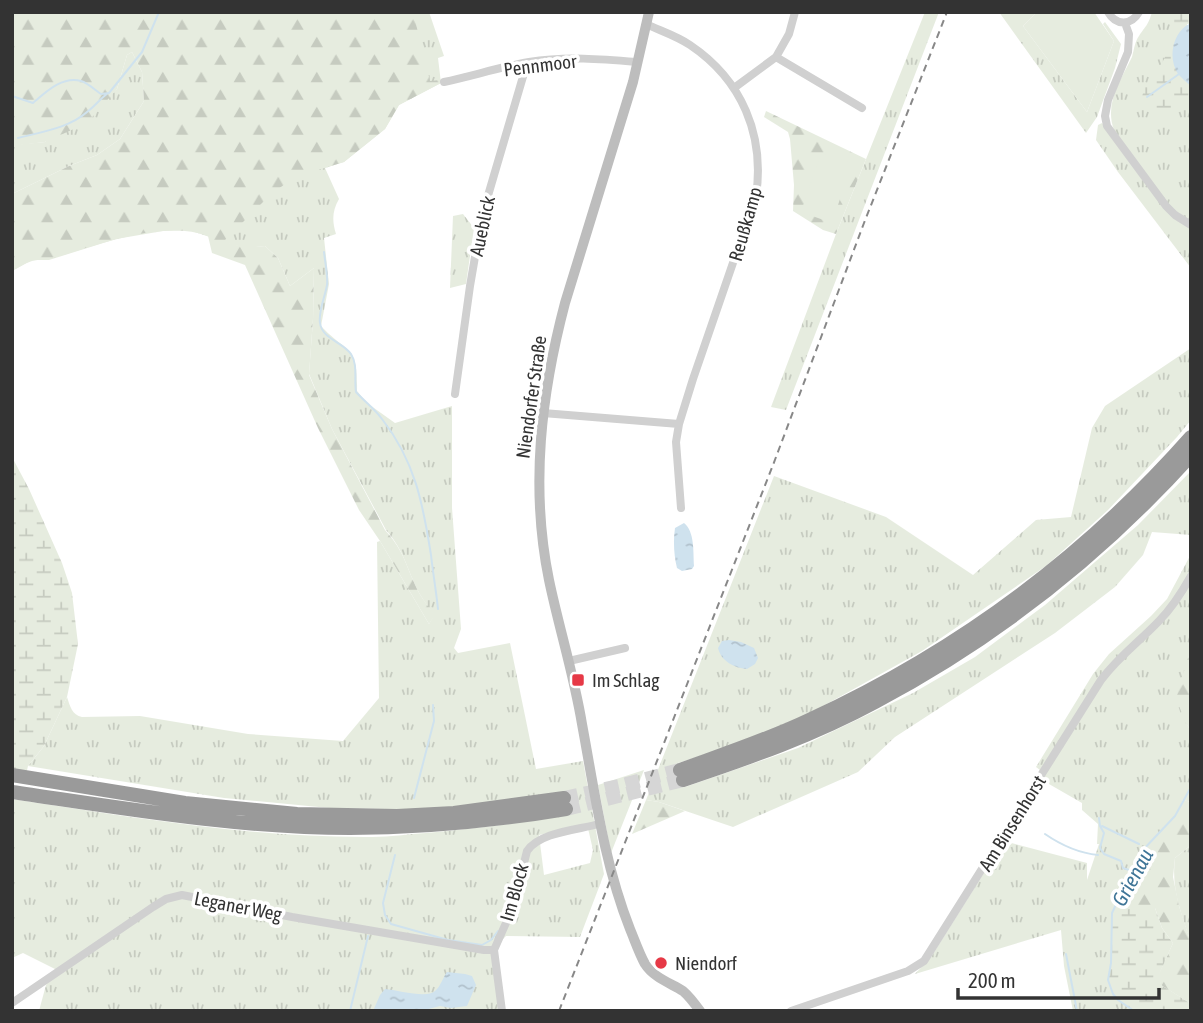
<svg xmlns="http://www.w3.org/2000/svg" width="1203" height="1023" font-family="'Asap Condensed',sans-serif">
  <defs>
    <pattern id="grass-tufts" width="24" height="20" patternUnits="userSpaceOnUse" patternTransform="scale(1.75)"><rect width="24" height="20" fill="#e6ecdf"/><path d="M3 7l-1-3M5 7V3M7 7l1-3M15 17l-1-3M17 17v-4M19 17l1-3" fill="none" stroke="#c6cbc0"/></pattern>
    <pattern id="forest-firs" width="22" height="20" patternUnits="userSpaceOnUse" patternTransform="scale(1.75)"><rect width="22" height="20" fill="#e6ecdf"/><path d="M5 1l3.5 6h-7zM16 11l3.5 6h-7z" fill="#c6cbc0"/></pattern>
    <pattern id="wetland-marsh" width="20" height="14" patternUnits="userSpaceOnUse" patternTransform="scale(1.75)"><rect width="20" height="14" fill="#e6ecdf"/><path d="M1 5h8M5 5V1M11 12h8M15 12V8" fill="none" stroke="#c6cbc0"/></pattern>
    <pattern id="water-ripples" width="26" height="14" patternUnits="userSpaceOnUse" patternTransform="scale(1.75)"><rect width="26" height="14" fill="#cfe2ee"/><path d="M2 4q2-2 4 0t4 0M15 11q2-2 4 0t4 0" fill="none" stroke="#b2c2cd"/></pattern>
  </defs>
  <rect width="100%" height="100%" fill="#fff"/>
  <path fill="url(#grass-tufts)" fill-rule="evenodd" d="M12,12H429L444,56L438,58L441,83L399,105L385,129L344,162L325,168L339,199C332,211 332,221 336,234L324,238L329,284L321,326C348,355 358,343 357,391L367,403L395,423L452,406V508L461,629L454,648L458,653L510,643L536,769L583,761L604,874L580,937L506,936L499,943L493,961L499,1011H39L46,985L57,970L23,953L12,958V799C132,817 251,838 372,837C390,837 408,834 426,833C474,829 521,823 568,815L443,810L329,808L224,798L28,766L44,746L67,697C70,706 72,715 82,717L140,716L248,734L343,741L379,698L377,542L380,541L429,624L434,615C426,604 418,593 413,580C404,559 402,549 386,530L332,429L309,374L313,319L314,268L290,286L278,258L265,246L248,248L233,245L189,230L163,231L116,239L49,260H32L12,271L164,125L134,26ZM587,824L593,850L590,863L544,875L539,835Z
    M925,12H939L786,410L771,407L836,234Z
    M999,12H1037L1023,26L1087,112L1114,41L1103,24L1105,22L1121,44L1115,68L1097,117L1086,133Z
    M1152,12H1191V23L1187,24V83L1191,86V221L1174,210L1167,203L1114,130C1104,103 1121,80 1132,57C1134,50 1135,41 1139,36C1146,25 1148,26 1152,12Z
    M132,52L142,72L144,101L120,139L97,155L69,166L12,194L13,145L45,142L117,89L127,55Z
    M1102,123L1167,209L1191,229V268L1118,172L1096,140L1098,125Z
    M463,214L474,228L466,284L450,288L453,216Z
    M1191,348V420L1177,437L1108,510L1046,566L922,651L807,715L744,742L678,763L685,787L798,748L913,693L975,657L1045,605L1138,525L1191,471V535L1152,532L1143,555L1115,587L1055,633L895,737L858,772L733,827L659,802L646,800L774,476L886,517L973,575L1036,520L1071,517L1092,428L1105,406Z
    M1191,554V648L1187,664L1186,724L1191,730V802L1183,800L1175,816L1141,852L1161,985L1191,1004V1011H1073L1064,966L1061,930L915,974L931,957L1004,841L1087,863V880L1099,844H1097L1098,824L1082,810V803L1042,780L1040,770L1036,767L1093,674L1109,654L1151,616L1167,599Z
    M644,770L611,853L598,785Z
    M1191,845V943C1181,912 1171,890 1175,858Z"/>
  <path fill="url(#forest-firs)" d="M12,12H413L430,81L440,80L441,83L399,105L385,129L344,162L295,177L271,194L224,241C238,247 250,248 265,246L278,258L290,286L314,268L313,319L309,375L332,429L385,530C402,549 404,559 413,580C418,593 426,604 435,615L429,624L380,541L359,510L318,428L245,265L212,253L208,236C163,219 98,245 53,258C46,260 39,259 32,261C25,263 18,268 12,271V194L69,166L97,155L120,139L144,101L142,72L132,52L127,55L117,89L87,123L45,142L12,146Z
    M766,111L866,159L836,234L823,230L793,211L794,185L790,139L788,132L764,117Z
    M1191,648V730L1186,724L1176,698Z
    M646,800L659,802L685,811L632,834Z
    M1184,800L1191,802V845L1175,858L1173,877L1179,906L1191,943V1004L1161,985L1158,976L1173,943L1162,928L1155,908H1134L1112,913L1141,852L1175,816Z"/>
  <path fill="url(#wetland-marsh)" d="M1175,12H1191V23L1187,24L1179,74L1191,86V109C1174,109 1152,114 1142,98C1145,81 1153,77 1162,63C1171,48 1172,29 1175,12Z
    M12,457L29,489L62,563L72,593L78,644L67,697L44,746L28,766L25,779L12,777Z
    M1134,908H1155L1162,928L1173,943L1158,977L1161,985L1191,1004V1011H1134L1118,1000L1113,994L1108,980L1111,963L1112,913Z"/>
  <path fill="#e6ecdf" d="M1037,12H1094L1114,41L1087,112L1023,26Z
    M821,153L852,163L832,223L801,212Z"/>
  <path fill="url(#water-ripples)" d="M1191,23V86C1187,83 1182,78 1178,74C1167,57 1173,31 1191,23Z
    M684,523C695,532 693,552 694,566L692,569L682,571L677,568C674,556 673,541 675,528Z
    M729,640L741,642L754,648L758,658L755,664L747,669C734,668 721,661 718,648L722,641Z
    M447,972L465,974L472,976L476,985L467,1006L451,1008L440,1006L421,1011H373L380,995L385,989C398,990 427,999 435,991C441,986 443,977 447,972Z"/>
  <g fill="none" stroke-linecap="round" stroke-linejoin="round">
    <path stroke="#cfe2ee" stroke-width="2" d="M12,96L33,103C46,92 62,76 81,81C88,83 95,90 101,94L109,93L142,52L159,12
      M1147,97L1179,74
      M18,138C41,132 69,128 87,112C95,106 100,99 108,93
      M324,252C325,262 328,275 327,285C325,297 318,312 320,323C322,339 343,342 351,354C358,365 354,379 356,392C364,401 375,409 382,419C415,461 423,504 431,555C433,573 436,590 438,609
      M414,798L434,721L433,705
      M1099,818L1100,826L1104,833L1100,848L1104,854L1121,861L1123,868L1132,871
      M1102,826L1139,844
      M1045,834C1061,845 1078,853 1098,855
      M395,855L383,903L385,915L391,924L448,940L482,945L491,940L498,931
      M1066,954L1077,1011
      M350,1011L368,936
      M1134,1011L1118,1000L1113,994L1108,980L1111,963L1112,913L1141,852L1175,816L1191,787"/>
    <path stroke="#d6d6d6" stroke-width="14" stroke-dasharray="14 7" stroke-linecap="butt" d="M564,798L619,786L680,770
      M566,809L683,780"/>
    <path stroke="#d0d0d0" stroke-width="8" d="M1108,12C1116,26 1131,26 1139,12
      M1125,23L1129,34L1128,52L1108,100L1105,116L1107,126L1166,206L1175,215L1191,225
      M776,57L862,108
      M444,82C472,76 501,67 529,62C565,56 602,59 637,62
      M734,88L776,57L789,34L795,12
      M455,394L470,286L482,216L527,63
      M543,413L679,424L693,379L756,196C765,135 742,80 690,45C677,36 661,31 646,24
      M679,424L676,442L681,508
      M569,661L625,648
      M12,1003L153,907L166,899L182,895L292,917L484,950H494
      M502,1011L494,950L513,907L527,851C540,832 577,830 599,824
      M791,1011L908,971L924,961L1101,680C1120,655 1138,643 1159,621C1172,608 1182,592 1191,576"/>
    <path stroke="#bdbdbd" stroke-width="10" d="M649,12L633,82L565,303C541,394 530,487 549,580C559,628 574,675 582,724C595,794 604,863 630,929C635,941 639,953 645,964C653,977 670,983 683,991C690,997 695,1004 700,1011"/>
    <path stroke="#9a9a9a" stroke-width="14" d="M680,770C724,754 767,740 809,720C955,653 1085,557 1191,437
      M12,775L185,803L297,814L397,816L454,813L564,798
      M683,780C749,758 814,735 875,702C994,639 1100,556 1191,455
      M12,792C122,808 238,828 350,828C423,828 494,821 566,809"/>
    <path stroke="#888" stroke-width="2" stroke-dasharray="7 5" stroke-linecap="butt" d="M559,1011L773,465L864,223L947,12"/>
  </g>
  <g fill="#e63946" stroke="#fff" stroke-width="2.5">
    <rect x="571" y="673" width="14" height="14" rx="3.5"/>
    <circle cx="661" cy="963" r="7"/>
  </g>
  <g text-anchor="middle" dominant-baseline="central" stroke-width="7" stroke-linejoin="round" paint-order="stroke">
    <g font-size="19" fill="#333" stroke="#fff">
      <text transform="translate(540 65) rotate(-7)">Pennmoor</text>
      <text transform="translate(745 224) rotate(-74)">Reußkamp</text>
      <text transform="translate(482 226) rotate(-78)">Aueblick</text>
      <text transform="translate(531 397) rotate(-82)">Niendorfer Straße</text>
      <text transform="translate(1012 823) rotate(-58)">Am Binsenhorst</text>
      <text transform="translate(514 892) rotate(-74)">Im Block</text>
      <text transform="translate(238 906) rotate(11)">Leganer Weg</text>
    </g>
    <g font-size="19" fill="#333" stroke="#fff" text-anchor="start">
      <text x="592" y="680">Im Schlag</text>
      <text x="675" y="963">Niendorf</text>
    </g>
    <g font-size="21" font-style="italic" fill="#3f7597" stroke="#fff">
      <text transform="translate(1132 877) rotate(-61)">Grienau</text>
    </g>
  </g>
  <rect width="1203" height="1023" fill="none" stroke="#333333" stroke-width="28"/>
  <path d="M958 988v10h201v-10" fill="none" stroke="#333333" stroke-width="3.5"/>
  <text x="968" y="988" font-size="21" fill="#333333" stroke="#ffffff" stroke-width="5" paint-order="stroke">200 m</text>
</svg>
